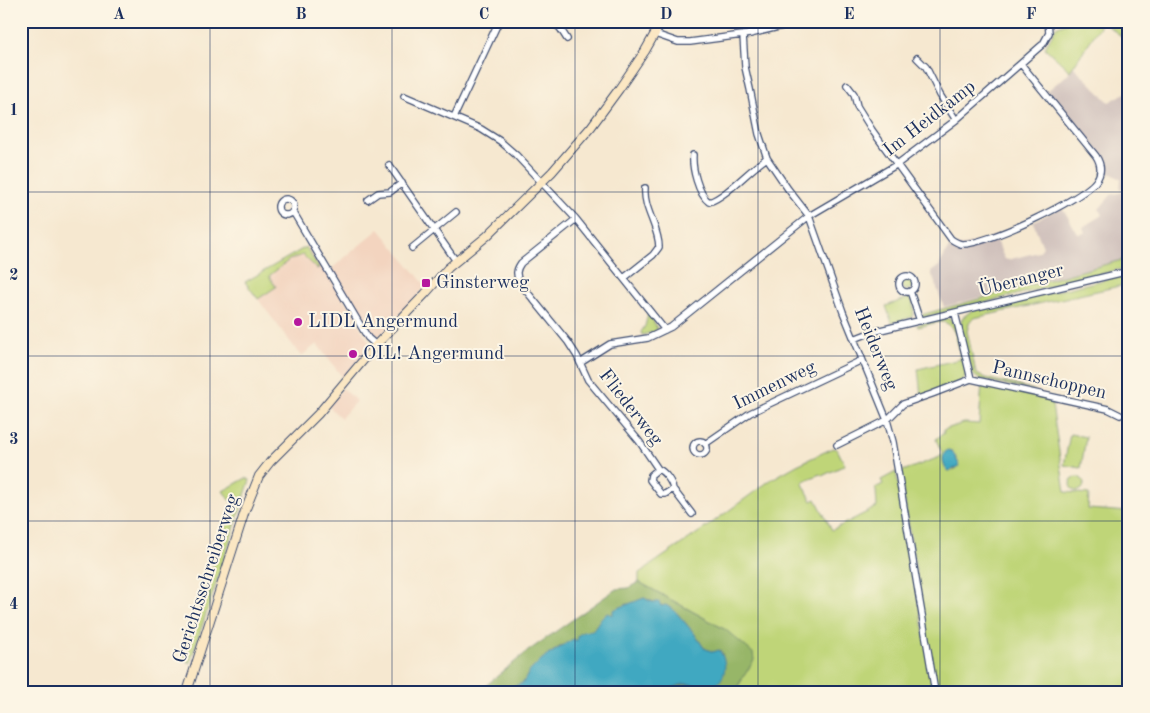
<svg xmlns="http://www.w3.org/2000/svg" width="1150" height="713" font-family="'Old Standard TT',serif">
  <rect width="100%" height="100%" fill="#fcf5e5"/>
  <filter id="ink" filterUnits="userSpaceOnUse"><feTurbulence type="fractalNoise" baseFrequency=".02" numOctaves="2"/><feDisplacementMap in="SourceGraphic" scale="10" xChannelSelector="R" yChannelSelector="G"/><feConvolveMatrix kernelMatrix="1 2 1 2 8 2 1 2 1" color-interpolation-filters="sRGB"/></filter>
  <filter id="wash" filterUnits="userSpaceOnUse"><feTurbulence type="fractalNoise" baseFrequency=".0096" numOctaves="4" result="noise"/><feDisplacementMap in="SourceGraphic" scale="20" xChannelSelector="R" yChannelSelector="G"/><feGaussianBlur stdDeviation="1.12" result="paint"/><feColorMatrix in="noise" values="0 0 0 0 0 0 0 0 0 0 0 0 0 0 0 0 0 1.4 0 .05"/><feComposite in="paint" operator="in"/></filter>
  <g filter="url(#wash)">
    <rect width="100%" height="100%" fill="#f6e8d0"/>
    <path fill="#f3d4bf" d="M379,229L426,286L380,336H368L330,270Z
      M312,244L371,346L343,378L317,344L301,356L245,282Z
      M343,388L356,401L341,418L328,406Z"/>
    <path fill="#cfc0bb" d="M1073,66L1109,102L1129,91V258L944,307L931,272L939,266L950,245H965L995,236L1004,258L1007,260L1039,252L1043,247L1033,222L1062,207L1078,234L1085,233L1083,227L1102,215L1099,209L1111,195L1123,192V189L1120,190L1121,179L1112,174L1102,173L1098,156L1047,91L1067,75Z"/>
    <path fill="#bfd578" stroke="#6d826b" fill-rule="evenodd" d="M1070,21L1090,22L1101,25L1070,71L1045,48L1056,27Z
      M1106,21H1127L1129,29V50H1127L1128,41L1105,24Z
      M306,247L319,268L317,269L303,255L289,260L269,276L276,287L258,299L245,282Z
      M1129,258V267L922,318L921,315Z
      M1129,274V284L974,318L970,321L967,331L976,373C984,381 1021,384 1035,391L979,379L972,374L960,327L962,318L971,311Z
      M901 284a6 6 0 1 1 12 0a6 6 0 1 1-12 0Z
      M911,297L914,310L912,317L892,323L886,306Z
      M648,314L653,320L657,329L654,332L642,335L641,332L645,326Z
      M943,318L950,319L956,326L967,370L965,377L962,381L921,396L918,369L961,359C958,348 957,323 942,322C934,322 925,326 918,327L917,325Z
      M982,383L1051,398L1065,492L1089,494L1088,509L1129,512V692H936L900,472L940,457L942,453L936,439L944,433L943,430L964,423L979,424ZM952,450L958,462L956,469L949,471C943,468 942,460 944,454Z
      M1070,434L1086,437L1081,468L1064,465Z
      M833,448L837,449L845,465L822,476L820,474L804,481L803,484L812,501L816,499L832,530L877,507L876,491L875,488L883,484L881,480L896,472L934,692H734L742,680L726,630L639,582V573L705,528L772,479L797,465Z
      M1070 484a7 7 0 1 1 14 0a7 7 0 1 1-14 0Z
      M246,478L250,480L190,663L183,658L233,504L223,491Z"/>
    <path fill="#97b668" stroke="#597263" d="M639,582L726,630L753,653L754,660L734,692H647C657,688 663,691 671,689C682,685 686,683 698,686L723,654L720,650L713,652L704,648L694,633L675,611L644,598L633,604H626L614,616L608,613L602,617L593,630L578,641L561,646L542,659L529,672L523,683L510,688L507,692H478L528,651L616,589L628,588Z"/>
    <path fill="#41a8c1" stroke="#2e6c90" d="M948,450L952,451L960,466L949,471C942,466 942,458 945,452Z
      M644,598L652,602H659L661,606L666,605L675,611L694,633L704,648L713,652L719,650C728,661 727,681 712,686C705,689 697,684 689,684C682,683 676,687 670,689C663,691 657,688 647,692H507L510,688L523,683L529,672L542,659L573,639L577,641V636L583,632L593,630L602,617L608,613L613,615V610Z"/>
  </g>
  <g filter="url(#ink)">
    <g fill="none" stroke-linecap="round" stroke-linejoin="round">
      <defs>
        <path id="minor" d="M550,21L560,28L567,39
          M749,21L750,34
          M655,34L678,42H690L750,34L803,21
          M743,35L745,67L750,89L759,134L767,158L788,189L809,216L843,312L887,420L893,442L935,692
          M917,58L926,67L940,95L956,120
          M847,85L854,94L857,106L872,130L951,239C954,241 957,243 961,244C984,246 1082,200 1096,181C1102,173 1101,164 1096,156L1021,64
          M404,96L481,129L500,141L516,155L576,219L665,330
          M454,117L499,21
          M693,155C692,168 698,194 709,202C726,197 750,169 767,158
          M389,165L456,261
          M278 207a8 8 0 1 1 16 0a8 8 0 1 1-16 0Z
          M368,200L378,193L390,192L402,183
          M292,212L295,215L368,338L376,345
          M576,219L521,263C516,270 516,274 519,282L568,342L577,356L588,380L639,441L658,469C665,472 672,482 673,489L692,514
          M412,248L456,212
          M899 284a8 8 0 1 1 16 0a8 8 0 1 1-16 0Z
          M624,278L653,255L659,247C659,227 643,209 645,188
          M910,291L920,321
          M955,313L971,379L1108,409L1120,415
          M854,339L872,332L1129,271
          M580,363L610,344L648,338L671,327L809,216L896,165L956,120L1043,44L1049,33L1048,21
          M693 448a7 7 0 1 1 14 0a7 7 0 1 1-14 0Z
          M705,444L750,413L862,360
          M837,445L887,420L903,404L932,394L971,379
          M658,469L651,475L650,480L661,494H665L673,489"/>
        <path id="secondary" d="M187,692L245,511L259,476L270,462L318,414L376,345L425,294L448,268L487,236L552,172L591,127L619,89L645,51L662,21"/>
      </defs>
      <use href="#minor" stroke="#3c4b6f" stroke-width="8"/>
      <use href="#secondary" stroke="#3c4b6f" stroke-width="10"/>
      <use href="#minor" stroke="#fff" stroke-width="5.5"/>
      <use href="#secondary" stroke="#fbe7c3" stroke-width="8"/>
    </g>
  </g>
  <path fill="none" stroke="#1b2f5e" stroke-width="1" stroke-opacity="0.55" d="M210,21V692M392,21V692M575,21V692M758,21V692M940,21V692M21,192H1129M21,356H1129M21,521H1129"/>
  <g fill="#b5179e" stroke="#fcf5e5" stroke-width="2">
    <rect x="421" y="278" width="10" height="10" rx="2.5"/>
    <circle cx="298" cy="322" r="5"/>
    <circle cx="353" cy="354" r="5"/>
  </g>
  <g text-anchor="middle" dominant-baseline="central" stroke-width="4" stroke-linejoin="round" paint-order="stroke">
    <g font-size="19" fill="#1b2f5e" stroke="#fcf5e5">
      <text transform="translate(930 119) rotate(-38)">Im Heidkamp</text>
      <text transform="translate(1021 281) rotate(-14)">Überanger</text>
      <text transform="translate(875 349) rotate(68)">Heiderweg</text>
      <text transform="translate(1049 381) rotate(13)">Pannschoppen</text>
      <text transform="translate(775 386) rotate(-26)">Immenweg</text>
      <text transform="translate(630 408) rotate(52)">Fliederweg</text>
      <text transform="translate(207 579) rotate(-72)">Gerichtsschreiberweg</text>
    </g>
    <g font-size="19" fill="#1b2f5e" stroke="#fcf5e5" text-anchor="start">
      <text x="436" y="283">Ginsterweg</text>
      <text x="308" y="322">LIDL Angermund</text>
      <text x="363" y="354">OIL! Angermund</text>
    </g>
  </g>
  <rect width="1150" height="713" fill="none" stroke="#fcf5e5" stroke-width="55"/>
  <rect x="28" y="28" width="1094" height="658" fill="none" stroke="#1b2f5e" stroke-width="2"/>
  <g font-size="16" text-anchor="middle" font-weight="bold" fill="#1b2f5e">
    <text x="119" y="19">A</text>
    <text x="301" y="19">B</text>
    <text x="484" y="19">C</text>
    <text x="666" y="19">D</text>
    <text x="849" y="19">E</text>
    <text x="1031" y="19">F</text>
    <text x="14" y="115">1</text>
    <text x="14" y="280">2</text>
    <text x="14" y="444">3</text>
    <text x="14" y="609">4</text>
  </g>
</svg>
